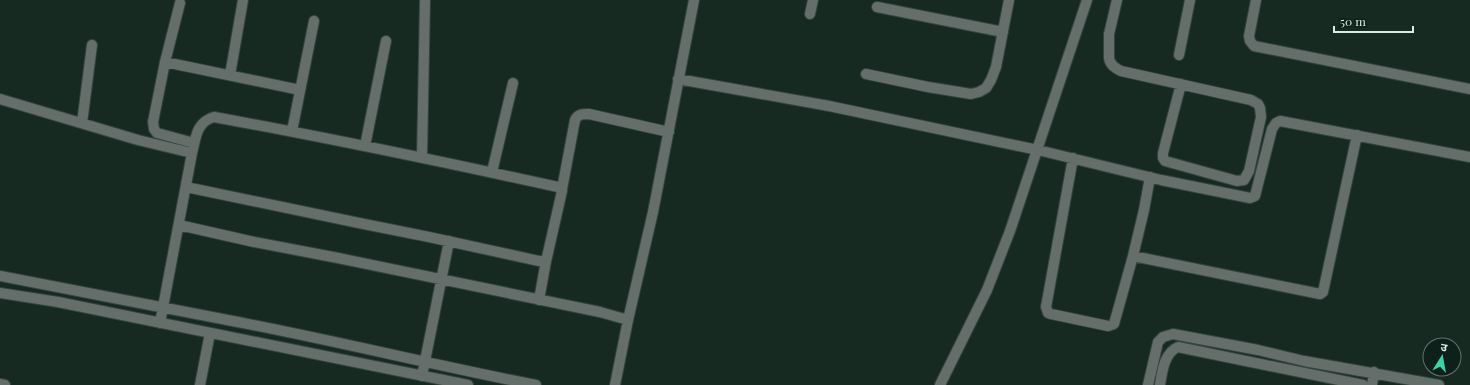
<svg xmlns="http://www.w3.org/2000/svg" width="1470" height="385" font-family="'Playfair Display','Noto Sans Devanagari',serif">
  <rect width="100%" height="100%" fill="#172a22"/>
  <g fill="none" stroke-linecap="round" stroke-linejoin="round">
    <defs>
      <path id="minor" d="M1117,0L1109,34V58C1110,65 1115,68 1121,71L1251,100L1258,104L1260,108L1261,117L1249,171L1244,180L1237,181L1165,161L1163,158V153L1181,84
        M1256,0L1249,36L1250,41L1254,46L1470,89
        M180,3L165,62L153,122L154,129L157,133L194,143
        M877,7L1003,32
        M810,14L813,0
        M1179,55L1190,0
        M165,62L300,90
        M866,74L928,87L971,94L979,92L986,88L991,80L996,67L1009,0
        M230,75L243,0
        M678,79L829,106L1038,150L1161,180L1250,198L1255,196L1272,129L1276,123L1280,121L1470,157
        M0,99L138,140L192,153
        M82,123L92,45
        M292,131L314,21
        M365,146L386,41
        M422,157L425,0
        M1073,158L1046,307L1048,313L1051,314L1108,326L1114,324L1133,256L1144,210L1150,177
        M492,172L513,83
        M562,189L575,120C578,114 582,114 589,114L669,132
        M179,225L254,242L338,258L600,312L628,320
        M1133,256L1320,294L1323,292L1357,135
        M0,276C81,292 162,307 243,323C341,342 438,366 536,385
        M0,293L58,302L468,385
        M539,300L546,261
        M160,323L192,153C196,138 196,122 214,117C329,138 444,162 558,187L562,189V191L547,257L546,261H539L429,237L359,223L186,187
        M422,376L449,241
        M0,384L5,385
        M200,385L210,333
        M615,385L628,320L653,212L694,0
        M940,385L987,290L1010,231L1087,0
        M1148,385L1158,342L1163,337L1173,334L1258,350L1304,361L1439,385
        M1160,385C1162,372 1164,353 1178,347L1363,385
        M1372,385L1374,372"/>
    </defs>
    <use href="#minor" stroke="#33453d" stroke-width="12"/>
    <use href="#minor" stroke="#656e6a" stroke-width="10"/>
  </g>
  <g transform="translate(1442 357) rotate(11)"><circle r="19" fill="#0d2019" stroke="#61716b"/>
  <path d="M0-3L7 15L0 10L-7 15Z" fill="#39d4a5"/>
  <text y="-6" font-size="11" font-weight="bold" text-anchor="middle" fill="#deeae5">उ</text>
  </g>
  <path d="M1334 26v6h79v-6" fill="none" stroke="#deeae5" stroke-width="2"/>
  <text x="1340" y="26" font-size="12" fill="#deeae5" stroke="#0d2019" stroke-width="3" paint-order="stroke">50 m</text>
</svg>
